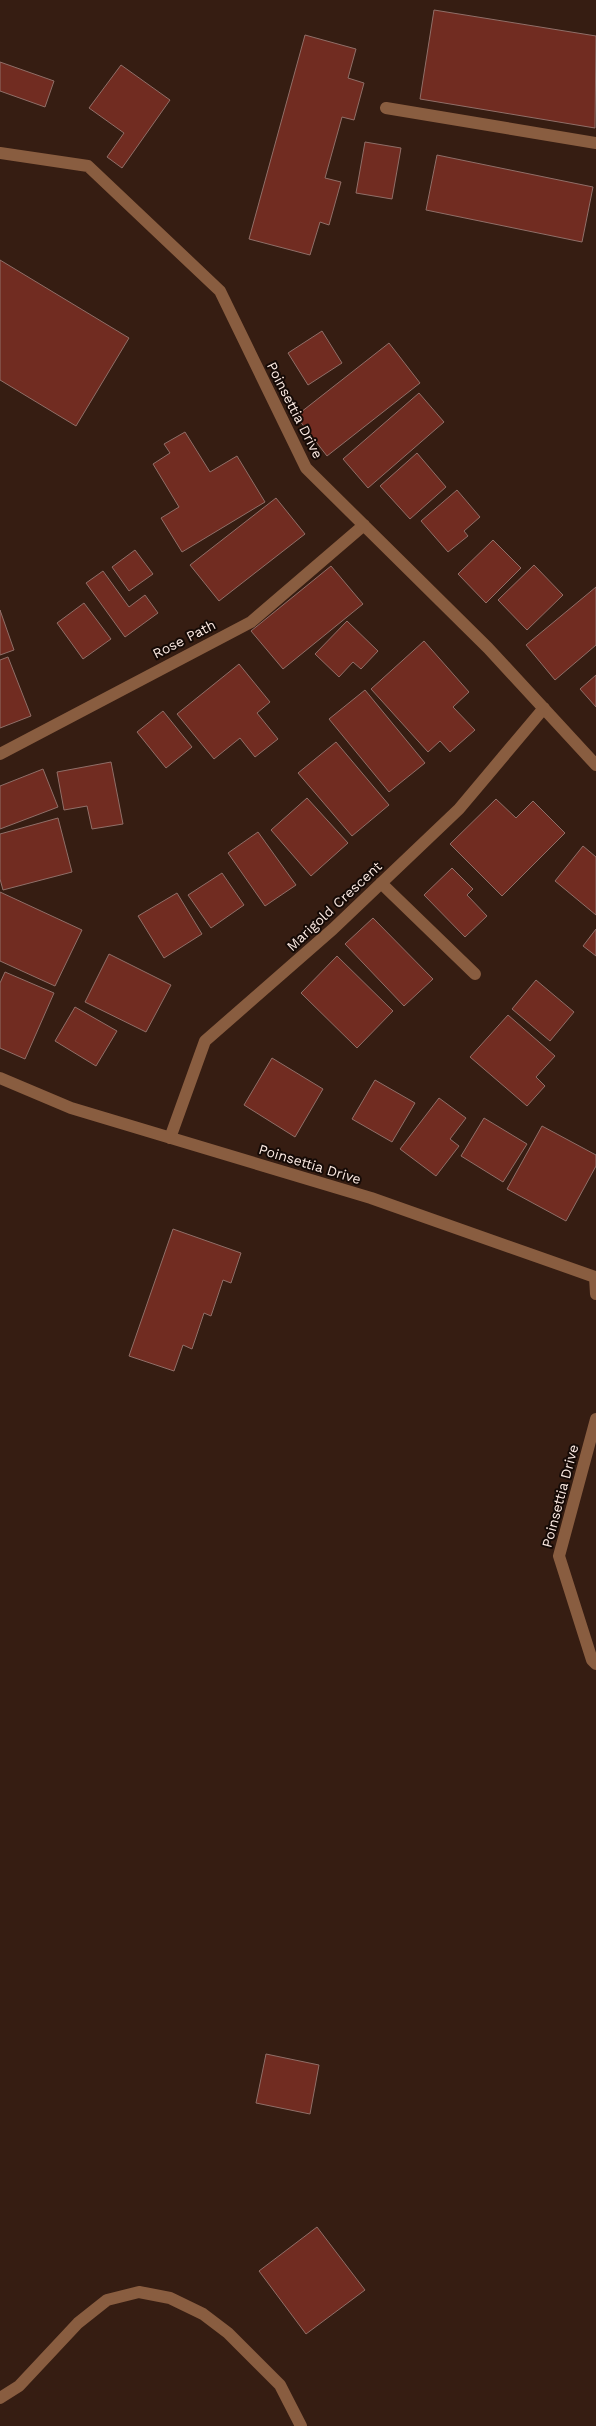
<svg xmlns="http://www.w3.org/2000/svg" width="596" height="2426" font-family="'Work Sans',sans-serif">
  <rect width="100%" height="100%" fill="#361d12"/>
  <path fill="#712c21" stroke="#906f68" d="M434,10L596,36L595,128L420,99Z
    M305,35L356,49L348,78L364,83L354,120L342,117L325,178L341,182L329,225L320,222L310,255L249,239Z
    M0,62L54,81L45,107L0,91Z
    M121,65L170,100L122,168L107,157L124,133L89,108Z
    M365,142L401,148L392,199L356,193Z
    M437,155L593,187L582,242L426,210Z
    M0,260L129,338L76,426L0,380Z
    M322,331L342,363L308,385L288,353Z
    M389,343L420,383L327,456L296,416Z
    M419,393L444,422L368,488L343,459Z
    M185,432L210,472L237,456L265,502L182,552L161,518L179,507L153,464L170,453L164,444Z
    M417,453L446,487L410,519L380,486Z
    M457,490L480,517L464,531L468,536L448,552L421,521Z
    M276,498L305,534L219,601L190,565Z
    M493,540L521,568L486,603L458,574Z
    M135,550L153,574L129,591L112,567Z
    M534,565L563,595L527,630L498,600Z
    M331,566L363,604L283,669L251,631Z
    M103,571L129,607L145,595L158,613L125,637L86,583Z
    M596,587V645L555,680L526,645Z
    M84,603L111,639L83,659L57,623Z
    M0,610L14,650L0,655Z
    M347,621L378,651L361,669L353,662L339,677L315,654Z
    M424,641L469,692L453,707L475,730L450,752L440,741L428,752L371,689Z
    M8,657L31,716L0,728V660Z
    M239,664L270,702L257,713L278,739L255,757L240,738L214,759L177,714Z
    M596,675V707L580,689Z
    M365,690L425,763L389,792L329,719Z
    M163,711L192,747L166,768L137,732Z
    M336,742L389,805L352,836L298,773Z
    M111,762L123,824L92,829L87,806L64,810L57,772Z
    M43,769L58,807L0,829V786Z
    M307,798L348,843L311,876L271,830Z
    M496,799L516,818L533,801L565,833L502,896L450,844Z
    M58,818L72,872L3,890L0,879V834Z
    M258,832L296,885L265,906L228,853Z
    M583,846L596,857V915L555,881Z
    M452,868L473,889L467,895L487,916L465,937L424,895Z
    M222,873L244,905L211,928L188,895Z
    M0,892L82,930L55,986L0,961Z
    M177,893L202,934L164,958L138,916Z
    M373,918L433,979L404,1006L345,944Z
    M596,929V956L583,946Z
    M109,954L171,985L146,1032L85,1002Z
    M337,956L393,1011L357,1048L301,993Z
    M5,972L54,993L25,1059L0,1048V983Z
    M536,980L574,1012L550,1041L512,1009Z
    M75,1007L117,1031L96,1066L55,1041Z
    M508,1015L555,1056L536,1077L545,1086L527,1106L470,1057Z
    M272,1058L323,1089L295,1137L244,1105Z
    M375,1080L415,1103L392,1142L352,1119Z
    M439,1098L466,1118L450,1139L459,1146L436,1176L400,1149Z
    M484,1118L527,1144L503,1182L461,1156Z
    M542,1126L596,1155V1166L566,1221L507,1189Z
    M173,1229L241,1253L231,1283L223,1280L211,1316L204,1313L192,1349L183,1345L174,1371L129,1356Z
    M266,2054L319,2065L310,2114L256,2103Z
    M317,2227L365,2290L306,2334L259,2271Z"/>
  <g fill="none" stroke-linecap="round" stroke-linejoin="round">
    <path stroke="#895d40" stroke-width="12" d="M386,108L596,143
      M0,153L88,166L220,291L306,468L488,648L596,765
      M0,754L251,622L364,525
      M381,883L475,974
      M0,1078L71,1108L371,1198L595,1277L596,1294
      M170,1138L205,1041L333,929L459,809L544,708
      M596,1419L559,1556L592,1660L596,1664
      M0,2398L19,2386L78,2323L107,2300L139,2292L170,2298L203,2314L228,2333L280,2385L301,2426"/>
  </g>
  <g text-anchor="middle" dominant-baseline="central" stroke-width="4" stroke-linejoin="round" paint-order="stroke">
    <g font-size="14" fill="#fbe9e2" stroke="#150a06">
      <text transform="translate(295 410) rotate(63)">Poinsettia Drive</text>
      <text transform="translate(184 639) rotate(-27)">Rose Path</text>
      <text transform="translate(334 906) rotate(-43)">Marigold Crescent</text>
      <text transform="translate(310 1164) rotate(17)">Poinsettia Drive</text>
      <text transform="translate(560 1496) rotate(-75)">Poinsettia Drive</text>
    </g>
  </g>
</svg>
